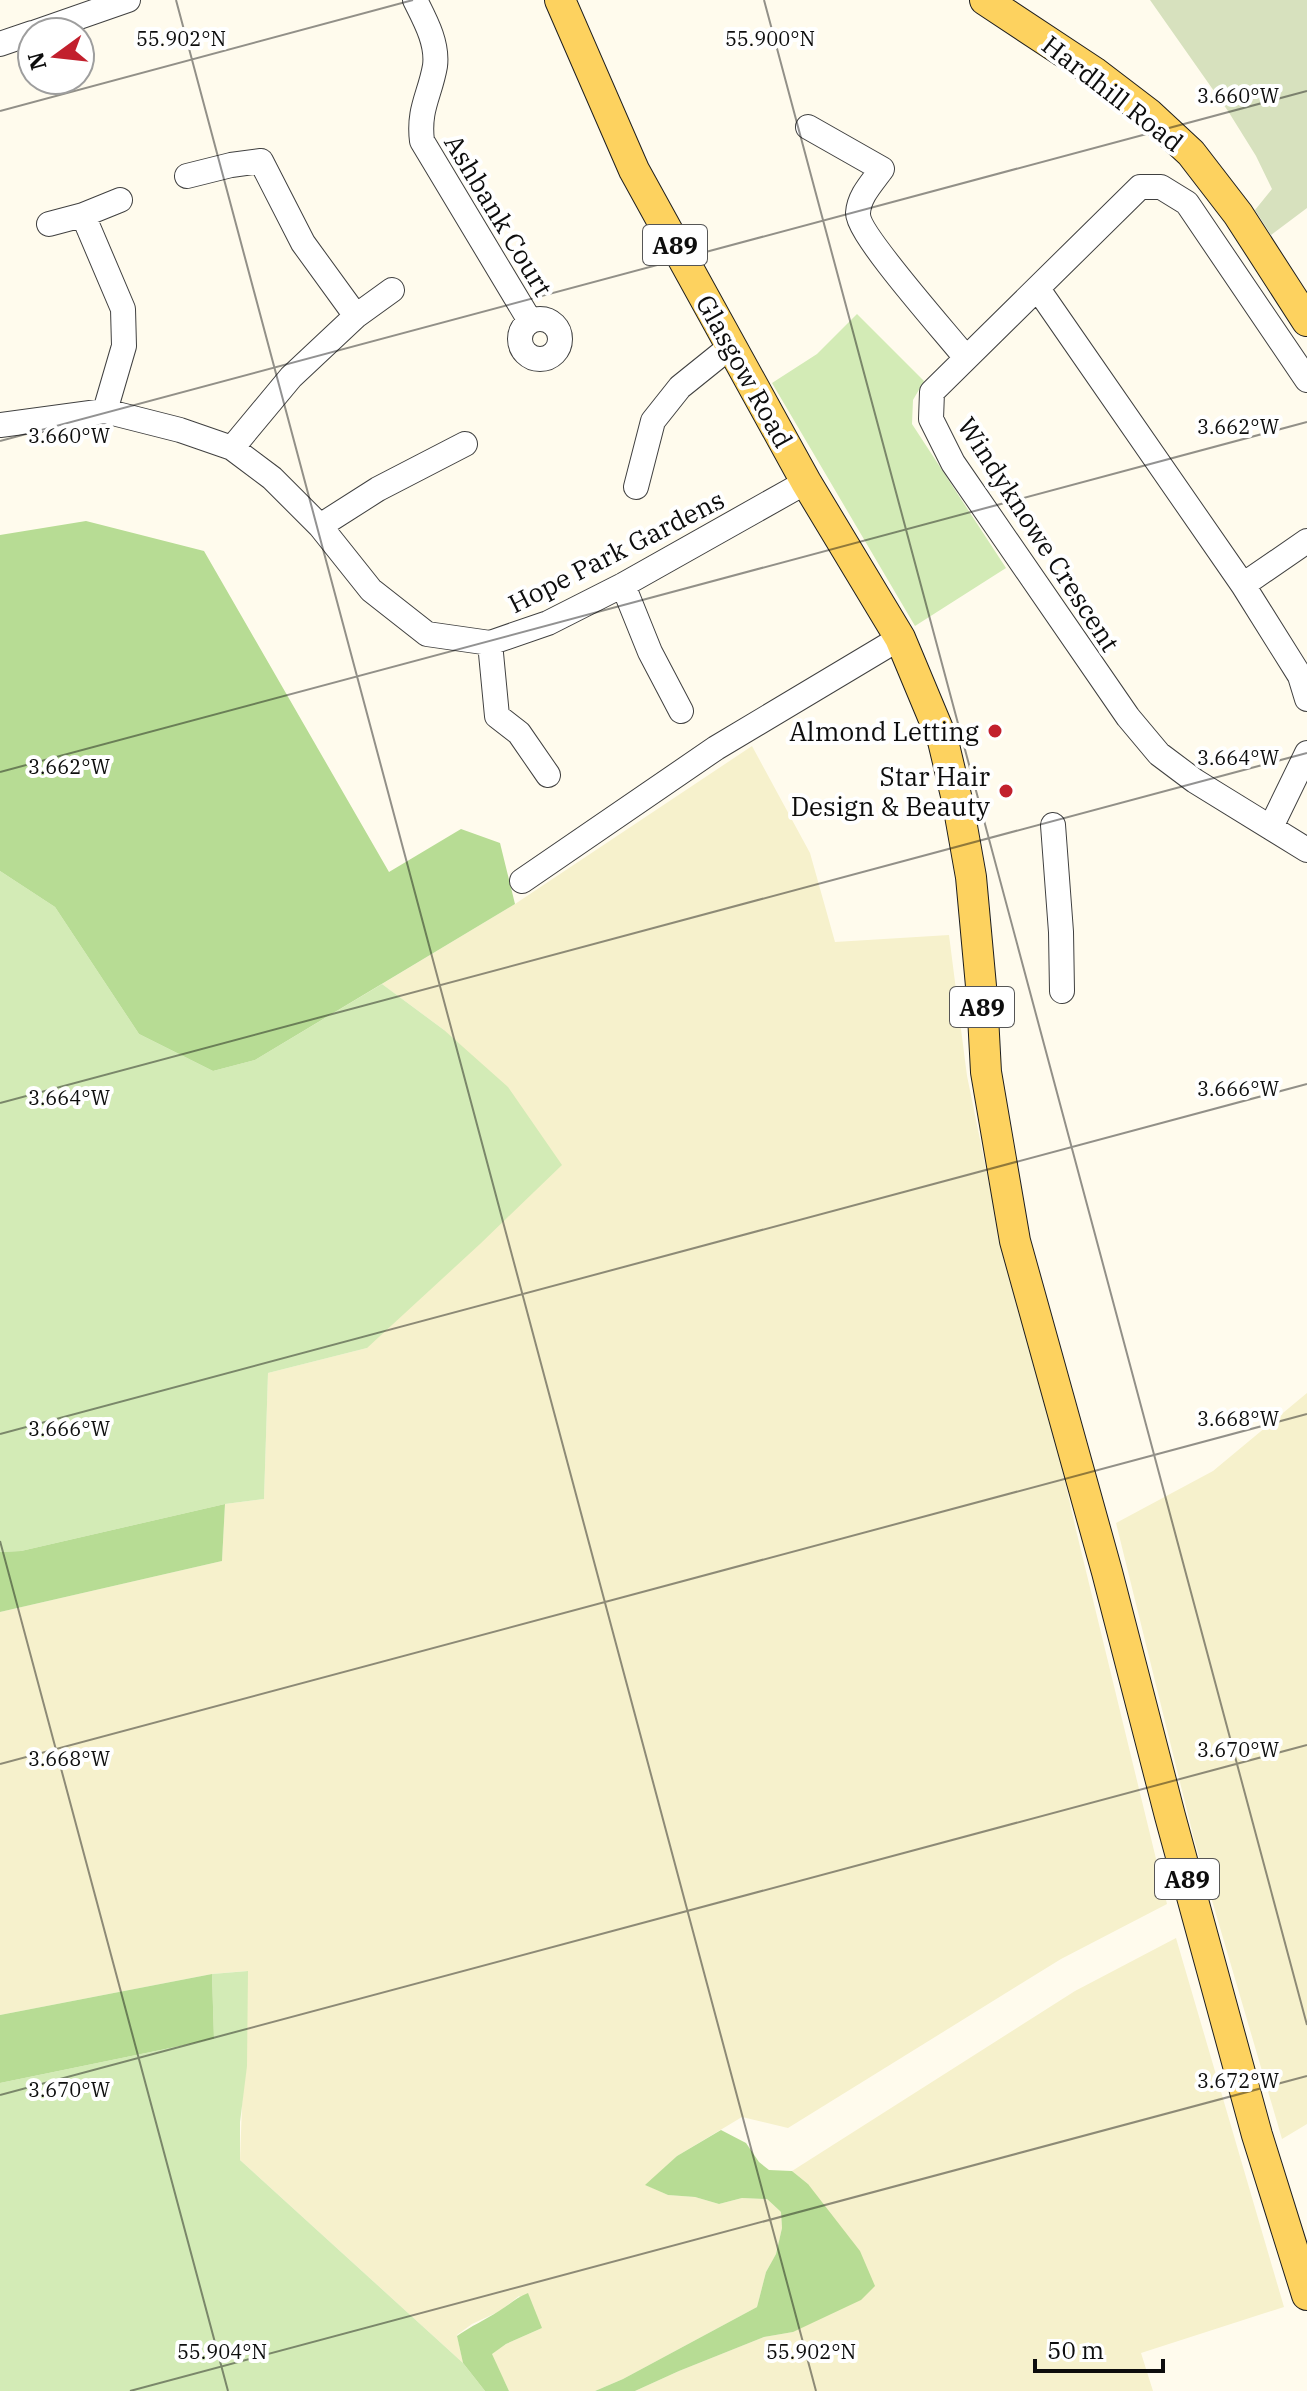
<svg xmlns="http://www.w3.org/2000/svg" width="1307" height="2391" font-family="'IBM Plex Serif',serif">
  <rect width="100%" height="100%" fill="#fffbed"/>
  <path fill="#f6f1cc" d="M752,746L810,853L835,942L949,935L967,1076L998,1227L1056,1441L1076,1530L1167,1904L1061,1959L788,2128L742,2117L677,2156L646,2185L668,2195L695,2197L719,2204L742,2198L767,2199L781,2212L782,2228L776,2254L766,2272L757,2307L623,2379L595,2391H509L491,2354L506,2344L542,2328L519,2296L500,2311L472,2324L457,2335L463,2363L240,2160L247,1971L212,1974L0,2015V1612L222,1561L225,1504L264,1499L268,1373L367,1348L444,1030L382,984L515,904Z
    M1307,1393V2124L1282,2139L1194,1839L1116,1523L1213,1471Z
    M1176,1938L1284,2307L1141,2353L1153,2391H635L679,2371L764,2337L793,2332L808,2184L792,2171L1075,1991Z"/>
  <path fill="#d3ebb6" d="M857,314L924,381L913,400L912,424L1006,568L915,626L772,383L817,354Z
    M0,871L55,907L139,1034L213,1071L255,1060L382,984L444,1030L508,1087L562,1165L480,1244L367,1348L268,1373L264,1499L225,1504L21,1551L0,1552Z
    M248,1971L247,2066L240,2122V2160L463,2363L485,2391H0V2083L214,2039L212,1974Z"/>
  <path fill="#b7dc94" d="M86,521L204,551L389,872L461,829L500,843L515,904L255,1060L213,1071L139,1034L55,907L0,871V535Z
    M225,1504L222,1561L0,1612V1552L21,1551Z
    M212,1974L214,2039L0,2083V2015Z
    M721,2130L746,2143L759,2162L769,2170L792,2171L808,2184L860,2251L875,2286L861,2300L793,2332L764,2337L679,2371L635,2391H595L623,2379L757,2307L766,2272L776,2254L782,2228L781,2212L767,2199L742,2198L719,2204L695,2197L668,2195L645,2185L677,2156Z
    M528,2293L542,2328L506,2344L492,2354L509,2391H485L463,2363L457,2336C471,2326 485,2320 499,2311C509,2305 517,2297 528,2293Z"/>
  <path fill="#d7e1be" d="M1150,0H1307V208L1271,235L1255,210L1272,189L1256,156L1228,111Z"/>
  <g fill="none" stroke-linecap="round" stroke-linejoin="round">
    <defs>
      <path id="minor" d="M415,0C425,20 438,43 435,66C430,95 418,109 422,141L530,321
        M36,32L128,0
        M0,44L32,33
        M808,127L882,169C872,183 859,196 858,213C857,234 948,335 966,358
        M187,176L231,165L261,161L303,243L356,316
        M83,215L123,309L124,346L105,411
        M49,224L83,215L120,200
        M1038,289L1243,585L1300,676L1307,699
        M520 339a20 20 0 1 1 40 0a20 20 0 1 1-40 0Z
        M1307,380L1187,203L1161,187H1140L932,392L931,419L953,463L1128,717L1159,754L1195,781L1307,850
        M0,425L105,411L180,430L232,448L272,478L320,526L371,590L427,634L490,643L548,623L623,585L806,482
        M232,448L291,377L356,316L392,290
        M636,487L653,421L680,387L731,346
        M320,526L378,489L465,444
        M623,585L650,652L681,711
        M1243,585L1307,541
        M490,643L497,716L519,733L548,775
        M1053,825L1061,932L1062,991
        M1271,827L1307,753
        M522,881L716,748L900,638"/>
      <path id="major" d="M560,0L634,170L806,482L900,638L943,741L958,804L971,877L982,997L986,1072L1015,1241L1107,1572L1170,1816L1257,2135L1307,2295
        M985,0L1094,72L1149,114L1191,153L1238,214L1307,321"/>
    </defs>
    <use href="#minor" stroke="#404040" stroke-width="26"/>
    <use href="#major" stroke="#1e1e1e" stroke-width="32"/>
    <use href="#minor" stroke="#fff" stroke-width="24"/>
    <use href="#major" stroke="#fdd25f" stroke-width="30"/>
  </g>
  <path fill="none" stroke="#0d0d0d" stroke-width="2" stroke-opacity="0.45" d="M176,0L816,2391M764,0L1307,2025M0,111L413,0M0,441L1307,91M0,772L1307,422M0,1103L1307,753M0,1434L1307,1084M0,1541L228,2391M0,1764L1307,1414M0,2095L1307,1745M130,2391L1307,2076"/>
  <g fill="#c2202d" stroke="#fff" stroke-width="3">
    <circle cx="995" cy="731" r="8"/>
    <circle cx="1006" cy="791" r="8"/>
  </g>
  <g text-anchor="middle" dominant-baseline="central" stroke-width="8" stroke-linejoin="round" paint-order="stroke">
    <g fill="#fff" stroke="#565656" stroke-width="2">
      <rect x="643" y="225" width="64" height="40" rx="6"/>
      <rect x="950" y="987" width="64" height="40" rx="6"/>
      <rect x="1155" y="1859" width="64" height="40" rx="6"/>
    </g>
    <g font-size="24" font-weight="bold" fill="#0d0d0d">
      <text x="675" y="245">A89</text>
      <text x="982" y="1007">A89</text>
      <text x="1187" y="1879">A89</text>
    </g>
    <g font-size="26" fill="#0d0d0d" stroke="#fff">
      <text transform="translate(1113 93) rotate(38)">Hardhill Road</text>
      <text transform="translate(499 215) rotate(59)">Ashbank Court</text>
      <text transform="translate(745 371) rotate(61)">Glasgow Road</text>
      <text transform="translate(1039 534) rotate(57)">Windyknowe Crescent</text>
      <text transform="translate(616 551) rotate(-27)">Hope Park Gardens</text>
    </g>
    <g font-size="26" fill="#0d0d0d" stroke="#fff" text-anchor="end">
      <text x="979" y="731">Almond Letting</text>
      <text x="990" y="776">Star Hair<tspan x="990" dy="30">Design &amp; Beauty</tspan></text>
    </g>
  </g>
  <g font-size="20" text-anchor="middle" fill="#0d0d0d" stroke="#fff" stroke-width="8" stroke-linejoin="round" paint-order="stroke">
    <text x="181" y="46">55.902°N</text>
    <text x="770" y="46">55.900°N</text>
    <text x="1238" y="103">3.660°W</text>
    <text x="1238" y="434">3.662°W</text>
    <text x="69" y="443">3.660°W</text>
    <text x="1238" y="765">3.664°W</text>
    <text x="69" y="774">3.662°W</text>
    <text x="1238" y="1096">3.666°W</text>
    <text x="69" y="1105">3.664°W</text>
    <text x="1238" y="1426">3.668°W</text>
    <text x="69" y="1436">3.666°W</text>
    <text x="1238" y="1757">3.670°W</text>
    <text x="69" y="1766">3.668°W</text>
    <text x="1238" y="2088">3.672°W</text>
    <text x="69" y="2097">3.670°W</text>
    <text x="222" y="2359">55.904°N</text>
    <text x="811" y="2359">55.902°N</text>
  </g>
  <g transform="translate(56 56) rotate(255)"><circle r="38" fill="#ffffff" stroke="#9e9e9e" stroke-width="2"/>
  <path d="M0-6L14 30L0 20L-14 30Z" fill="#c2202d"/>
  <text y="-12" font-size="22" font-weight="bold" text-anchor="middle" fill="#0d0d0d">N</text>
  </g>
  <path d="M1035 2359v12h128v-12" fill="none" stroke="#0d0d0d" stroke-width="4"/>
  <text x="1047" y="2359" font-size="24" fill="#0d0d0d" stroke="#ffffff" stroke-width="6" paint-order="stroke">50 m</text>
</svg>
